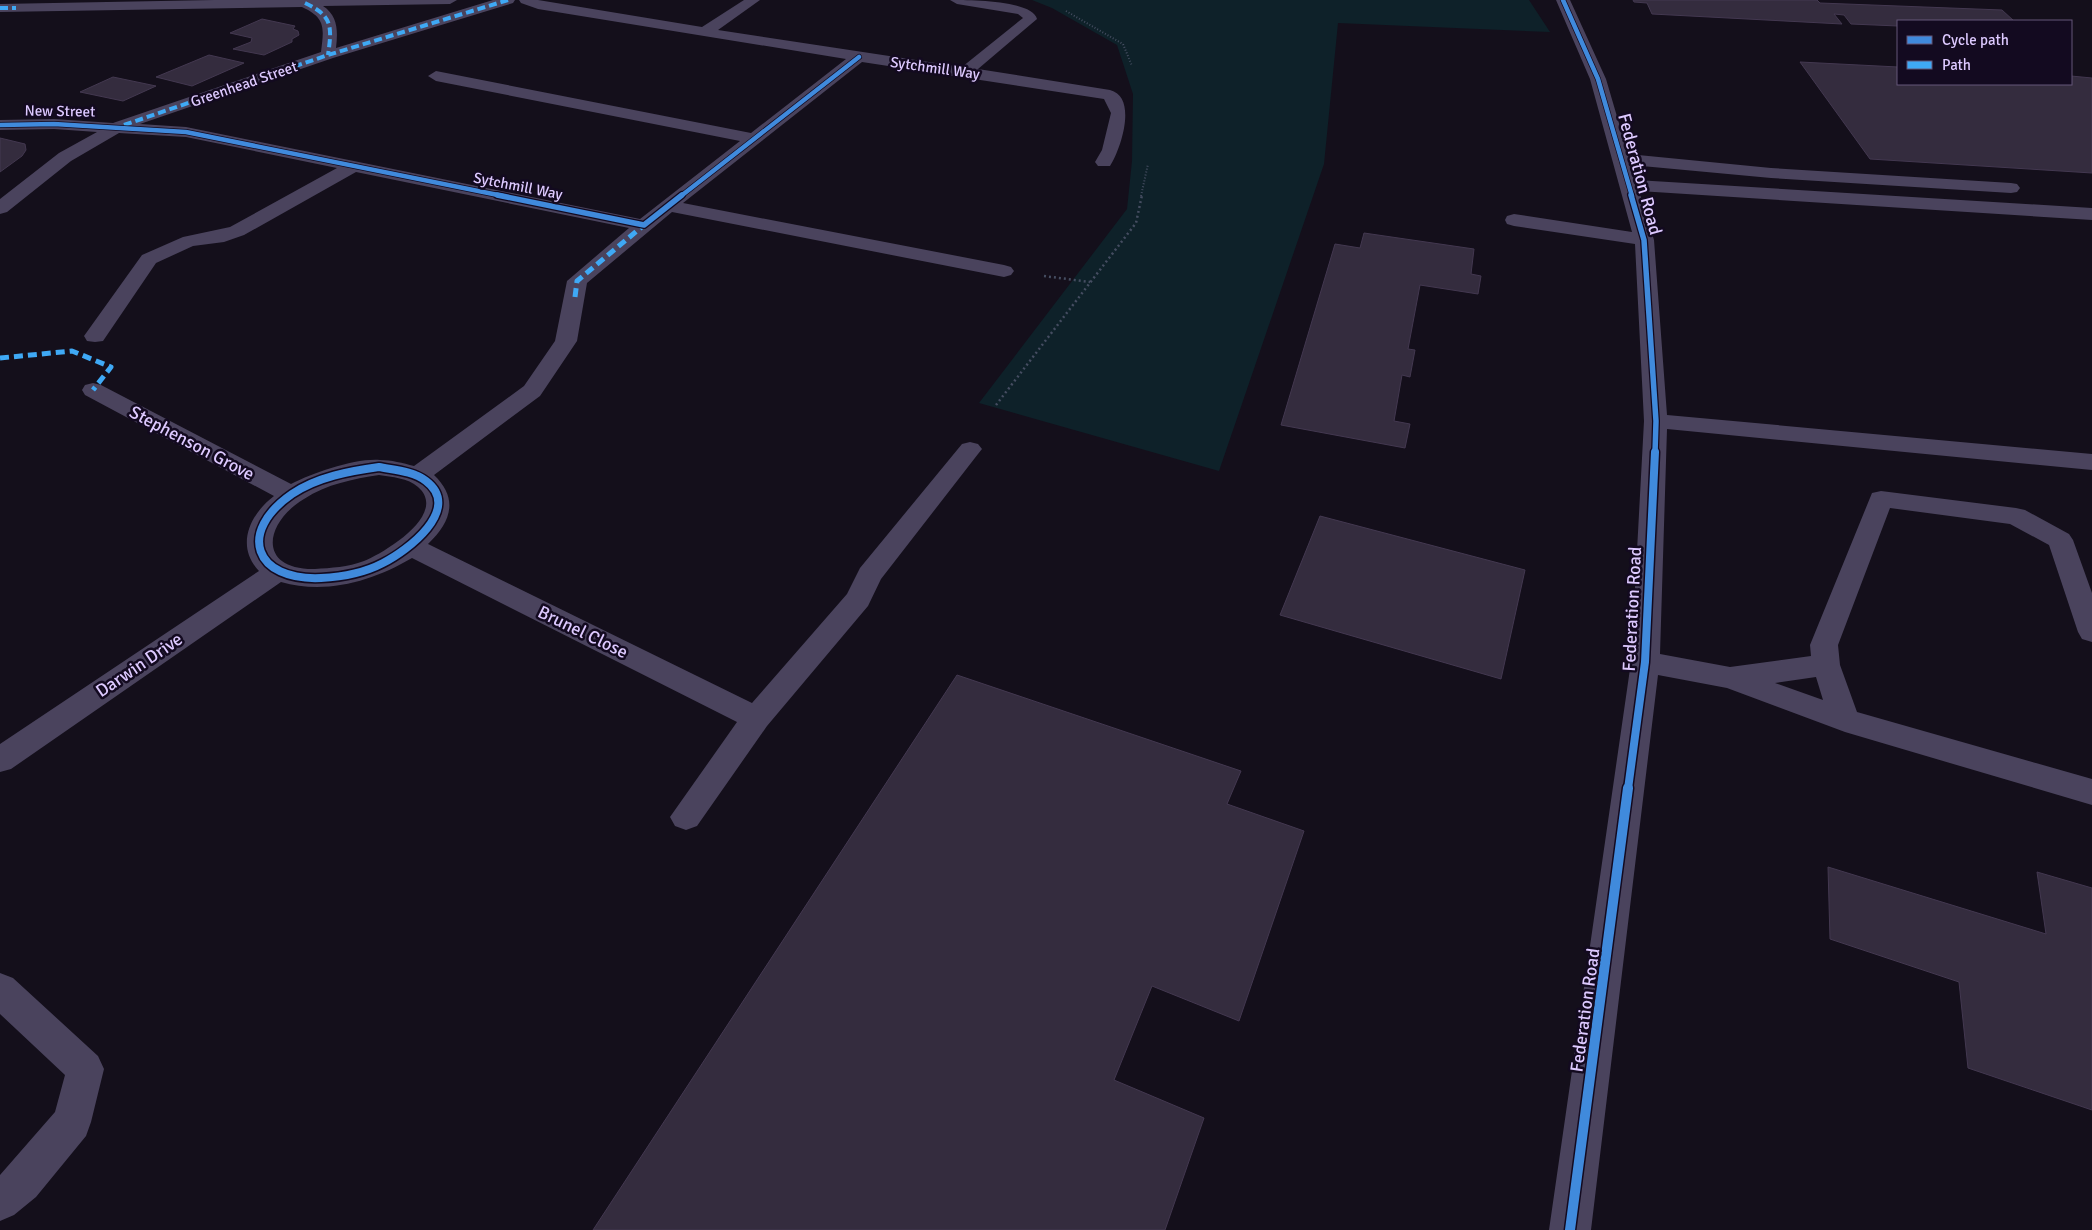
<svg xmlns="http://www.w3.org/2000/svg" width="2092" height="1230" font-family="Signika,sans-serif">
  <rect width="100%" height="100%" fill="#140f1b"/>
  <path fill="#0e2129" d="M1032,0H1529L1550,32L1338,23L1324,164L1219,471L979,403L1127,209L1132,161L1133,94L1117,45L1052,8Z"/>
  <path fill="#342c3e" stroke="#433850" d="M1633,0H1817L1820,3L2002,10L2014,21H1898V26L1851,24L1844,15L1834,14L1842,24L1652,14L1647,3L1634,2Z
    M262,19L295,26L293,29L298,31L299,35L292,39V42L264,55L233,49L251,42L252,38L230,33Z
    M209,55L244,63L192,86L156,77Z
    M1800,62L1898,67V84H2071V76L2092,78V173L1870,159Z
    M113,77L156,86L123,101L80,92Z
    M0,138L25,144L26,150L22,156L0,172Z
    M1364,233L1474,249L1471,274L1481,276L1478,294L1420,285L1408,349L1415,350L1410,377L1402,375L1394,421L1410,424L1405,448L1281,425L1335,244L1360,248Z
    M1320,516L1525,570L1501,679L1280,615Z
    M957,675L1241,771L1227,804L1304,831L1239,1021L1152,986L1114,1080L1204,1118L1165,1230H593Z
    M1828,867L2046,934L2037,872L2092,888V1110L1968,1068L1959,982L1830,939Z"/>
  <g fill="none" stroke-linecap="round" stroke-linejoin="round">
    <path stroke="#454d61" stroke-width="2" stroke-dasharray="1 2" stroke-linecap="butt" d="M1066,11L1123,44L1132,66
      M1141,196L1148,164"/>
    <path stroke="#454d61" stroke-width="2.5" stroke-dasharray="2 3" stroke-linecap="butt" d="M1044,276L1090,282
      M996,405L1136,223L1142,195"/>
    <path fill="#4a435d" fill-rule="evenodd" d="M214,0H457L450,4L323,6C338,16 338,31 336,48L493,0H515L513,3L333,58L140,124L186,127L640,219L740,141L436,81L428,76L436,71L751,133L846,59L538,9L521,3L519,0H538L702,27L744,0H760L718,30L962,67L1023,18L1018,14L957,4L950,0C969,0 1033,0 1037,19L978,69L1110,90C1138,97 1121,149 1110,166H1098L1095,162L1102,150L1111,113L1104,99L862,62L683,203L1004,265L1011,267L1014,271L1011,275L1004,277L672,212L587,283L577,341L540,396L434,475C459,499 451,522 428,544L752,703L847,594L860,568L962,444L970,442L978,444L982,449L978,454L881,579L868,606L767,726L697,826L686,830L675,826L670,817L737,722L412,558C373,581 326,595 281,582L11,769L0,772V744L259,571C235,546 250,514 274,496L85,395L82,390L85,385L93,383L101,385L291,484C313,473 355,458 380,460C391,460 403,463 414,466L524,386L555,341L567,281L629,228L356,172L244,235L224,242L193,246L156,263L103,341L95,342L87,341L84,336L142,255L183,237L230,227L337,168L186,137L119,133L71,161L7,212L0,214V199L59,153L97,132L54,129L0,130V120L54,119L113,123L321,52C324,28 326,18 302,7L0,12V4ZM379,475C392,477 408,478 418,487C449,514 384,553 364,561C348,567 331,568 315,569C257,570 264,523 304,499C327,484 353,479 379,475Z
      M1556,0H1570L1606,79L1628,154L1771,168L2011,183L2017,184L2020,188L2017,192L2011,193L1771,178L1631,165L1636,180L2092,208V220L1639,191L1654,240L1667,415L2092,454V470L1667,429L1660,654L1730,667L1811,656L1810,645L1872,493L1881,491L2016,508L2025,510L2069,534L2073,540L2092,593V642L2082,639L2078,632L2049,545L2010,524L1890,508L1838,645L1840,665L1857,712L2092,779V805L1845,732L1727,688L1658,675L1591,1230H1549L1631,662L1644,421L1635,244L1514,226L1507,224L1505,220L1507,216L1514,214L1632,232L1590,79ZM1816,677L1823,700L1775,683Z
      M0,973L13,978L98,1056L104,1069L91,1122L86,1136L36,1197L14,1215L0,1221V1175L55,1112L65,1075L0,1014Z"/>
    <path stroke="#3fa9f5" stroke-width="4" stroke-dasharray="8 4" stroke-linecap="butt" d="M305,3C333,16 332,27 328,55
      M0,8H16
      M124,125L328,55L508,0"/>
    <path stroke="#3fa9f5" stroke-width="5" stroke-dasharray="9 5" stroke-linecap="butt" d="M575,297L577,281L644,225
      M0,358L72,351L111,367L93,390"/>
    <defs>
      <path id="cycleway-far3" d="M1563,0L1598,79L1632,196
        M0,125L54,124L186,132L503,196
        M681,196L859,57"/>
      <path id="cycleway-far2" d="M497,195L644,225L682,195
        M1631,195L1644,240L1656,421L1655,453"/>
      <path id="cycleway-far1" d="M379,467C394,470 413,471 426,481C463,509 407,551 383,563C364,573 342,577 321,578C254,581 237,532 292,494C317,477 350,471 379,467Z
        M1628,789L1645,662L1655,452"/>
      <path id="cycleway" d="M1570,1230L1628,788"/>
    </defs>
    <use href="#cycleway-far3" stroke="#130a20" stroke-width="6"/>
    <use href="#cycleway-far2" stroke="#130a20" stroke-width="8"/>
    <use href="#cycleway-far1" stroke="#130a20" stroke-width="11"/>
    <use href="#cycleway" stroke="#130a20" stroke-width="13"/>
    <use href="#cycleway-far3" stroke="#408adc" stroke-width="4.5"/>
    <use href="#cycleway-far2" stroke="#408adc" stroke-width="5.5"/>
    <use href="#cycleway-far1" stroke="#408adc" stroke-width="8"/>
    <use href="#cycleway" stroke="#408adc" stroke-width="10"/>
  </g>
  <g text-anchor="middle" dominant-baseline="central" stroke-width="5" stroke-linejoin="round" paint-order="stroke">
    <g font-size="15" fill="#ddc9ff" stroke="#130a20">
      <text transform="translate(935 68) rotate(8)">Sytchmill Way</text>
      <text transform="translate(244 84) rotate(-19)">Greenhead Street</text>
      <text transform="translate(60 111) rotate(1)">New Street</text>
      <text transform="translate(518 186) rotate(11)">Sytchmill Way</text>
    </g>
    <g font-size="18" fill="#ddc9ff" stroke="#130a20">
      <text transform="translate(1640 174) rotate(75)">Federation Road</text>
      <text transform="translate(192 443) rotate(28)">Stephenson Grove</text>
      <text transform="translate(1632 609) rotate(-87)">Federation Road</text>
      <text transform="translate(583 632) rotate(26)">Brunel Close</text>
      <text transform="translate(139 665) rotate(-34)">Darwin Drive</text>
      <text transform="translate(1585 1010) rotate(-82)">Federation Road</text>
    </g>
  </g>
  <rect x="1897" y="20" width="175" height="65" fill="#130a20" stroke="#645679"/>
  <rect x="1907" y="36" width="25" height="8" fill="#408adc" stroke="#645679"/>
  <text x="1942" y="45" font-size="15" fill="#ddc9ff">Cycle path</text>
  <rect x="1907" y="61" width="25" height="8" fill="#3fa9f5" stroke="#645679"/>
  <text x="1942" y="70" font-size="15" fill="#ddc9ff">Path</text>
</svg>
